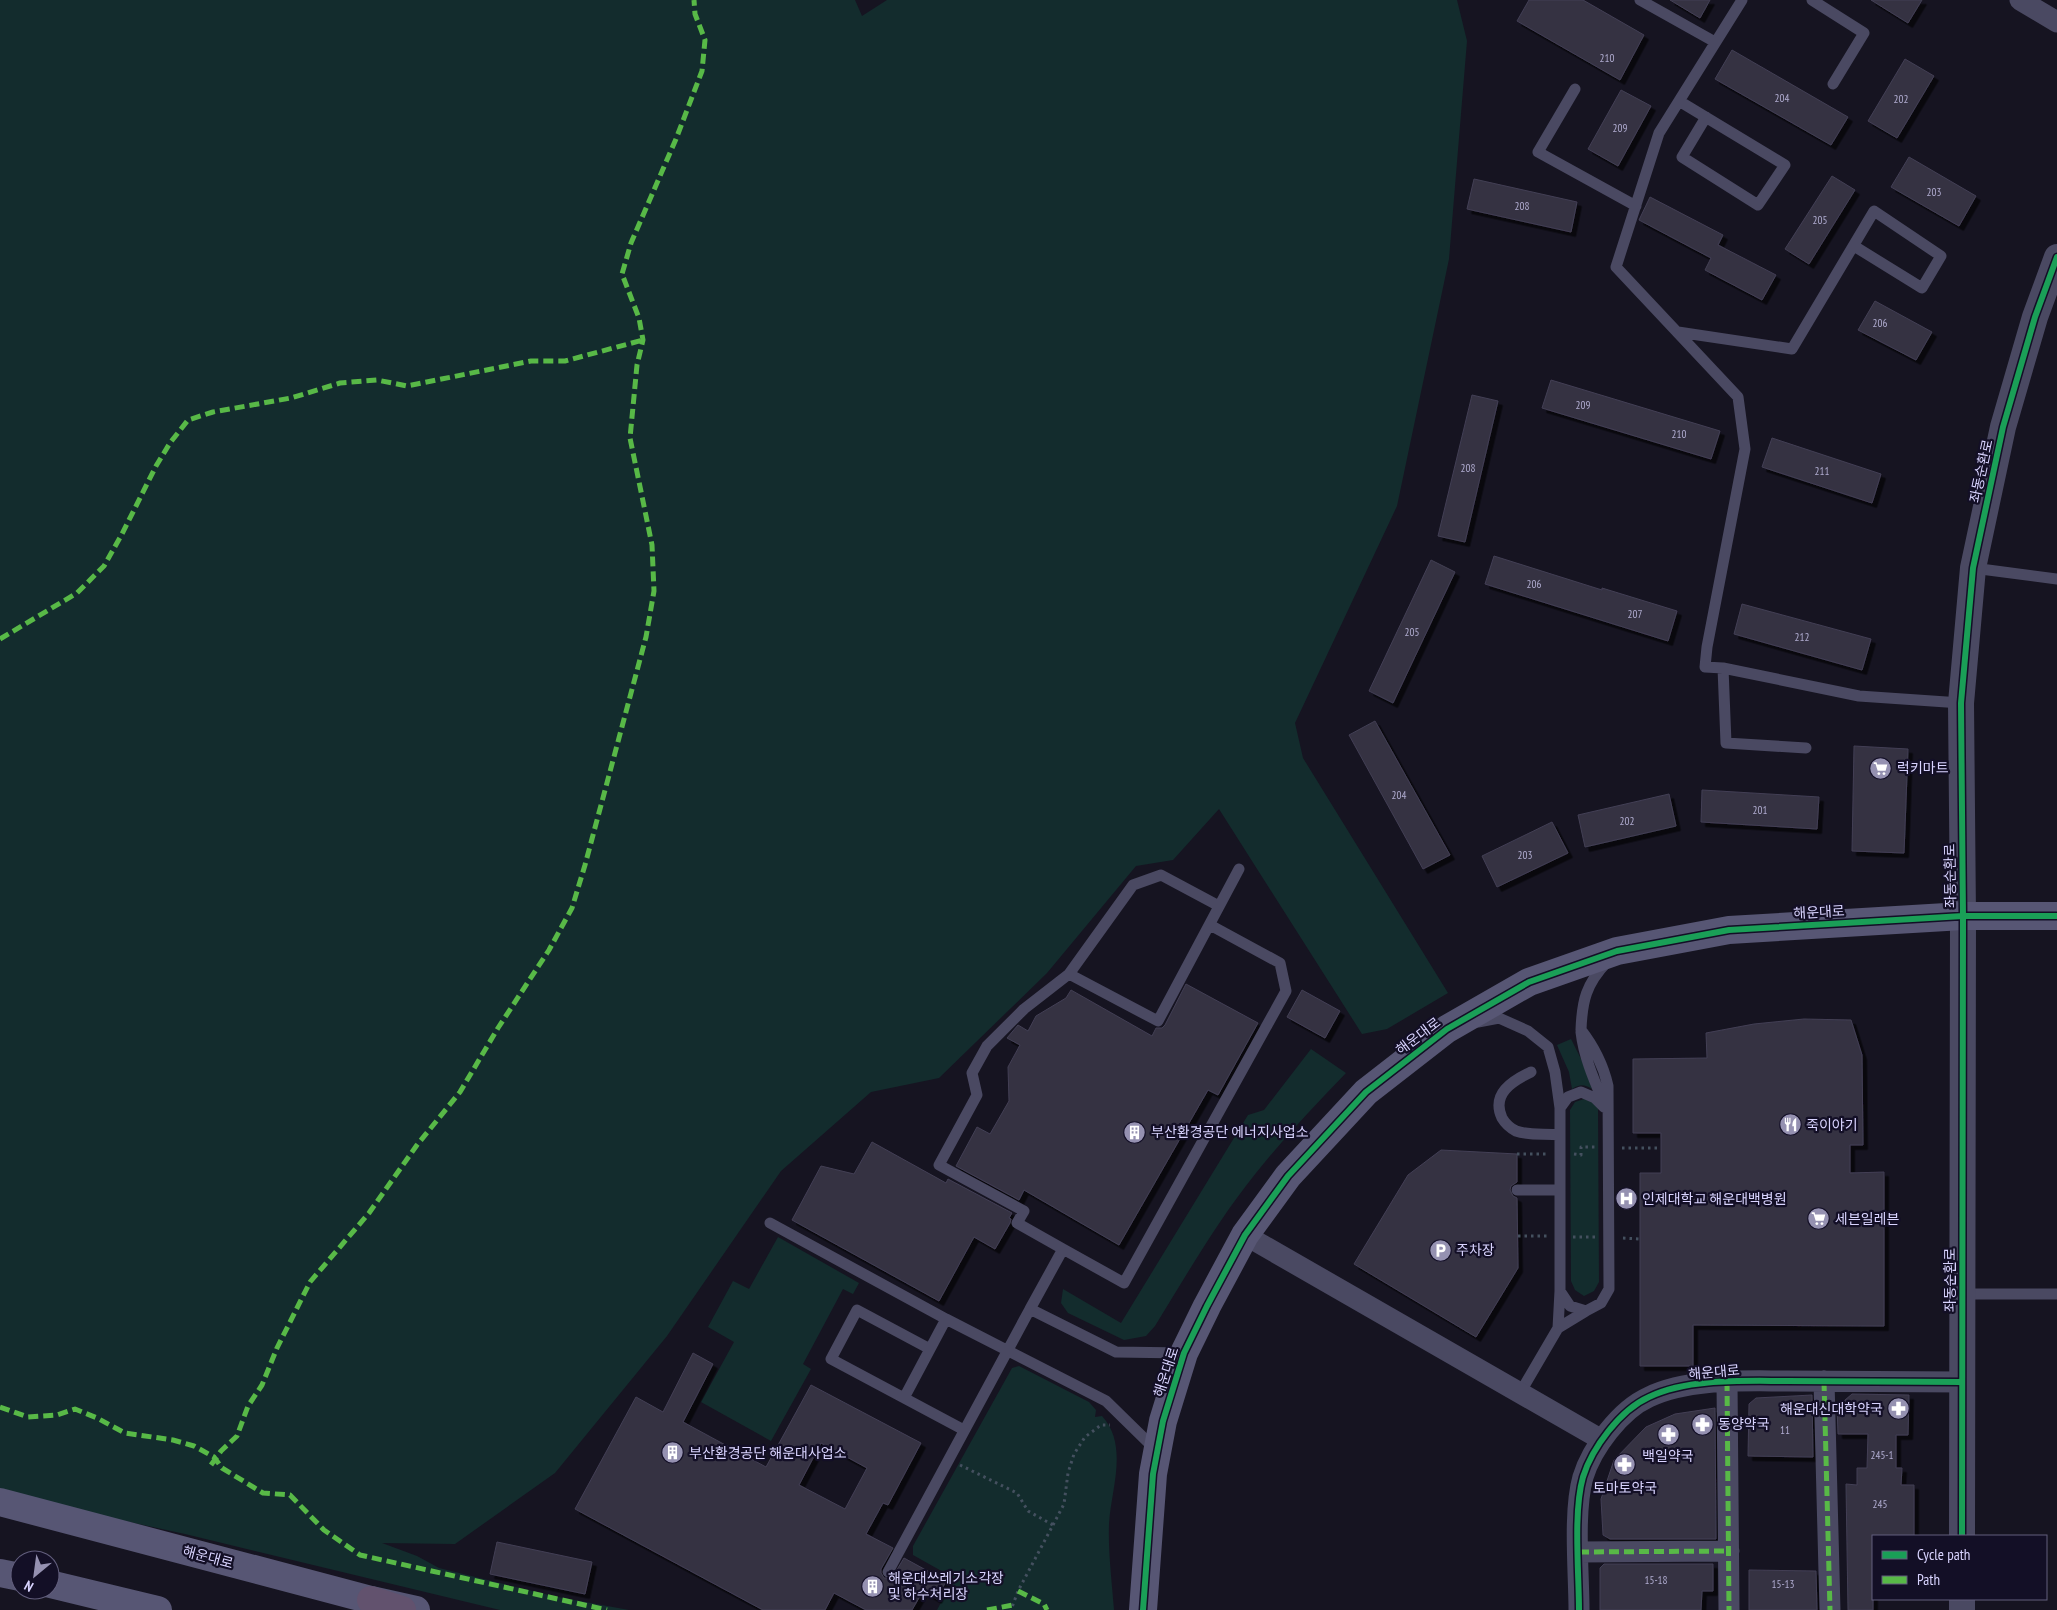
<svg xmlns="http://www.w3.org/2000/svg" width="2057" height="1610" font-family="'PT Sans Narrow','Noto Sans KR',sans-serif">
  <defs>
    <filter id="shadow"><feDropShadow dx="4.5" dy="4.5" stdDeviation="0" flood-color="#0009"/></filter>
  </defs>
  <rect width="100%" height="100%" fill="#161421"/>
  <path fill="#132c2d" d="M0,0H855L862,16L887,0H1457L1467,41L1449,259L1397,506L1295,723L1303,758L1448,993L1387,1029L1362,1034L1219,809L1173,860L1136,866L1047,973L939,1078L871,1092L781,1171L667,1336L555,1473L455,1544L382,1543L417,1556L439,1568L553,1596L629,1610H500L185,1534L0,1494Z
    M1571,1039L1583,1063L1592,1089C1584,1084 1580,1084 1572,1089L1569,1072L1557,1045Z
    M1311,1049L1346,1073C1315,1105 1284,1138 1256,1173C1218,1220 1187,1274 1155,1326L1146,1336L1124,1340L1068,1313L1061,1303L1063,1289L1121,1323L1248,1115L1264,1110Z
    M1584,1099L1593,1102L1598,1109L1599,1282L1594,1291L1584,1296L1575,1290L1571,1281L1570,1110L1575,1102Z
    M778,1237L859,1283L853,1294L843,1289L803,1364L811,1369L771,1441L701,1402L734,1342L708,1327L733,1281L749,1289Z
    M1019,1366L1089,1402L1096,1410L1095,1417L1102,1416C1129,1446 1111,1489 1109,1524C1108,1553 1112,1582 1114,1610H937L954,1578L913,1555V1546L1012,1368Z"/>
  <path fill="#343243" stroke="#433f54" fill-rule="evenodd" filter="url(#shadow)" d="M1529,0H1583L1644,35L1620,80L1517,21Z
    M1670,0H1710L1700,18Z
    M1871,0H1922L1908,23Z
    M1732,50L1848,117L1831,145L1715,79Z
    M1905,59L1934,76L1897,138L1868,121Z
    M1621,90L1651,106L1618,166L1588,149Z
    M1909,157L1976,196L1959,226L1891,187Z
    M1832,176L1855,190L1809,264L1785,249Z
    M1474,179L1577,202L1571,232L1467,209Z
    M1650,197L1723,235L1718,245L1776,275L1762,300L1705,270L1711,258L1639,220Z
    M1875,301L1932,332L1916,360L1858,330Z
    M1551,380L1720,431L1711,459L1542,408Z
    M1472,395L1498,401L1465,542L1438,536Z
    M1772,438L1881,474L1872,503L1762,467Z
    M1494,556L1602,590V588L1677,611L1668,641L1485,584Z
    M1431,560L1455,572L1393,703L1369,691Z
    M1742,604L1871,639L1862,670L1734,634Z
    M1375,721L1450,855L1423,869L1349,735Z
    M1854,746L1908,749L1904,853L1852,851Z
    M1702,790L1819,797L1817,829L1701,822Z
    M1669,794L1676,826L1585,847L1578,815Z
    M1552,822L1568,853L1497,887L1482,856Z
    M1186,984L1258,1023L1218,1095L1208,1090L1119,1245L1024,1190L1019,1200L956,1166L977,1127L990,1134L1009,1101L1008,1067L1020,1045L1007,1038L1018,1025L1028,1031L1036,1016L1066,998L1071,990L1152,1036L1156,1028H1162L1165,1025Z
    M1302,990L1340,1011L1325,1038L1287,1017Z
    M1804,1019L1851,1020L1862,1055L1863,1145H1850V1173L1884,1172V1326L1693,1325V1366H1640V1173H1661V1133H1633V1059L1707,1058L1706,1033L1754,1024Z
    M872,1142L946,1183L948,1179L1012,1213L1009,1218L1011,1219L1010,1223L995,1249L974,1237L939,1301L792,1220L821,1166L854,1174Z
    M1441,1150L1517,1154V1182L1511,1186L1510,1190L1513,1196L1517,1198L1518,1268L1476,1337L1354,1264L1408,1175Z
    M693,1353L713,1364L683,1422L766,1467L811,1385L921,1443L888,1505L883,1503L866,1534L893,1548L881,1569V1573L884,1578H892L904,1558L946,1581L937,1599L923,1591L912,1610H866L834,1593L825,1610H763L575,1509L636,1397L663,1412ZM821,1443L867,1468L845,1509L799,1485Z
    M1852,1394L1909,1395L1908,1435H1896V1468H1902L1901,1485H1914V1536H1873V1610H1848L1846,1484L1857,1485V1468H1867L1868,1434H1838L1837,1407Z
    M1812,1395L1813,1457L1748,1456L1749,1404L1756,1398Z
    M1715,1408L1716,1539H1610L1603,1535L1601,1499L1614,1460L1646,1427L1675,1414Z
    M497,1542L592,1562L585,1594L490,1574Z
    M1604,1564H1713V1591H1702L1701,1610H1600V1568Z
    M1749,1570L1816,1571L1817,1610H1749Z"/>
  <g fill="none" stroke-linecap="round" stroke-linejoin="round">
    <path stroke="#44505f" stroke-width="3" stroke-dasharray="2.5 4" stroke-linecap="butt" d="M1622,1148H1661
      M1517,1154H1548
      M1574,1154L1581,1155V1147H1595
      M1518,1236H1547
      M1573,1237H1597
      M1623,1238L1640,1239
      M960,1465L1017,1493L1028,1511L1053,1525L1018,1591L1011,1610
      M1053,1525L1064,1504L1068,1473L1074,1454L1085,1437L1101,1425H1110"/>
    <path stroke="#4a4962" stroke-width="11" d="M1640,0L1715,42
      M1742,0L1659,133L1616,267L1738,397L1745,449L1707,647L1705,667L1723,668L1859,696L1961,703
      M1812,0L1864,33L1833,84
      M1575,89L1538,152L1636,206
      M1679,101L1785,165L1758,205L1682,157L1706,117
      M1678,332L1792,349L1874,211L1941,256L1922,288L1854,246
      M1973,568L2057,579
      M1723,668L1726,743L1806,748
      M1069,974L1133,885L1161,875L1219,906
      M1478,1022L1499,1018L1528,1031L1548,1047L1555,1072L1560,1108V1291L1570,1306L1586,1311L1601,1303L1609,1289L1608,1086C1603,1064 1595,1048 1581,1030C1582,1001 1586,984 1607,962
      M1581,1032C1584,1058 1595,1082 1605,1106
      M1531,1072C1512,1081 1491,1094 1502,1118C1505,1123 1510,1128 1516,1131C1530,1136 1546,1133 1560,1135
      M1560,1108L1568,1097L1581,1092L1595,1098L1604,1107
      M1517,1190H1560
      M770,1223L946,1319L1106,1401L1156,1450
      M1063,1249L1124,1283L1286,991L1280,963L1210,925
      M1962,1294H2057
      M1558,1328L1586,1311
      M930,1349L857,1310L831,1359L964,1430
      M1184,1353L1116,1352L1030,1309L1063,1249L1017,1223L1024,1211L939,1165L977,1095L972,1073L987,1046L1024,1009L1069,974L1158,1021L1239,869
      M1520,1393L1558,1328L1560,1291
      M904,1398L946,1319
      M888,1572L1030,1309"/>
    <path stroke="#4a4962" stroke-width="21" d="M2020,0L2057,22
      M1245,1235L1602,1440
      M1727,1381L1729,1610
      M1824,1381L1830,1610
      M1579,1552L1729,1551
      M1579,1610C1579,1573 1573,1512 1583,1477C1592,1448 1620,1410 1649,1397C1689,1378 1744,1381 1787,1381C1846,1381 1904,1382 1962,1382"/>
    <path stroke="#4a4962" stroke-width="26" d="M1962,1536L1963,916L1961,703L1973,568L2003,427L2035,317L2057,257
      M1962,1599V1610"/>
    <path stroke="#575674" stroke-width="28" d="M0,1502L371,1600L416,1610
      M0,1573L20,1577
      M50,1584L158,1610
      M1143,1610L1153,1474L1163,1421L1184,1353L1207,1306L1245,1235L1288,1176L1366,1092L1447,1029L1529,982L1617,951L1729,930L1963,916H2057"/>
    <path stroke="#62526e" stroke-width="28" d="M371,1600L402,1610"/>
    <path stroke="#58b947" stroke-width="5" stroke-dasharray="10 5" stroke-linecap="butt" d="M0,639L77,593L104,566L122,534L156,466L170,443L188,420L213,412L291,398L340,383L377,380L407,386L531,361H565L643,340
      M1727,1381L1729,1610
      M1824,1381L1830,1610
      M0,1407L28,1417L57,1415L75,1409L97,1418L125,1433L173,1440L194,1446L214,1457L222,1468L263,1493L290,1495L324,1530L360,1555L607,1610
      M211,1465L221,1451L237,1436L248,1406L262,1385L277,1348L310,1282L369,1213L417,1145L460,1092L498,1028L549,950L572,908L585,865L646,637L654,591L652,545L630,438L637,365L643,340L639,318L622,274L631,243L676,139L702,71L705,40L695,14L694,0
      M1579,1552L1729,1551
      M1018,1591L1044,1604L1047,1610
      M987,1610L1013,1605"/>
    <defs>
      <path id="cycleway" d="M1962,1536L1963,916L1961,703L1973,568L2003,427L2035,317L2057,257
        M1143,1610L1153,1474L1163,1421L1184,1353L1207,1306L1245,1235L1288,1176L1366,1092L1447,1029L1529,982L1617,951L1729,930L1963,916H2057
        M1579,1610C1579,1573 1573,1512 1583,1477C1592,1448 1620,1410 1649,1397C1689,1378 1744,1381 1787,1381C1846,1381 1904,1382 1962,1382"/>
    </defs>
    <use href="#cycleway" stroke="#130f26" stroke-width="9"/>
    <use href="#cycleway" stroke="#1a9f57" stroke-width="6"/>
  </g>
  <defs>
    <symbol id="supermarket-disc" viewBox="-11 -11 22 22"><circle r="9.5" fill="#9591b1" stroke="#130f26"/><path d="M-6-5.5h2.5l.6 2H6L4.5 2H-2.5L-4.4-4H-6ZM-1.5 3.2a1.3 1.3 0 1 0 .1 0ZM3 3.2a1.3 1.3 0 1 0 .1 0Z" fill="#fff"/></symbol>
    <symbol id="restaurant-disc" viewBox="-11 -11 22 22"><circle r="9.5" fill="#9591b1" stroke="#130f26"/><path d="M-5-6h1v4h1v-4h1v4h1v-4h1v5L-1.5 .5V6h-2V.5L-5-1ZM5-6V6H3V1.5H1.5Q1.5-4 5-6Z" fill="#fff"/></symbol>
    <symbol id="building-disc" viewBox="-11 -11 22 22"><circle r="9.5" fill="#9591b1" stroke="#130f26"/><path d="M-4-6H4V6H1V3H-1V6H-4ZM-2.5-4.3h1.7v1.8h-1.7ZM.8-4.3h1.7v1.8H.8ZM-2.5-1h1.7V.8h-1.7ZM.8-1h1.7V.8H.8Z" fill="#fff"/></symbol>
    <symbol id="hospital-disc" viewBox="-11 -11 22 22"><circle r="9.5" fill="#9591b1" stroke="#130f26"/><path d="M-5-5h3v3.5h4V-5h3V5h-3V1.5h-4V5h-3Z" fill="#fff"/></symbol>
    <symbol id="parking-disc" viewBox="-11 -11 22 22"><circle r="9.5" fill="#9591b1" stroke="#130f26"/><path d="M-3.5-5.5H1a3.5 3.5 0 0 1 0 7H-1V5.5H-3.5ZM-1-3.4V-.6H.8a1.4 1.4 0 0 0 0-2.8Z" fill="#fff"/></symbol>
    <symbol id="pharmacy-disc" viewBox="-11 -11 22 22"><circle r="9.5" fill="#9591b1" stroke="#130f26"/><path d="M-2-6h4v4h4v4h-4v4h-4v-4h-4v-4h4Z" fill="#fff"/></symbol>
  </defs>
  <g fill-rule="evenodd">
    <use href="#supermarket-disc" x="1868" y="756" width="25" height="25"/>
    <use href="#restaurant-disc" x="1778" y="1112" width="25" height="25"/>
    <use href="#building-disc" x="1122" y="1120" width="25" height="25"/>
    <use href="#hospital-disc" x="1614" y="1186" width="25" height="25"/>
    <use href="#supermarket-disc" x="1806" y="1206" width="25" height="25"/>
    <use href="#parking-disc" x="1428" y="1238" width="25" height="25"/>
    <use href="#pharmacy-disc" x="1886" y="1396" width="25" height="25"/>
    <use href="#pharmacy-disc" x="1690" y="1412" width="25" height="25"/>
    <use href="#pharmacy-disc" x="1656" y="1422" width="25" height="25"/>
    <use href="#building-disc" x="660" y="1440" width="25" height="25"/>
    <use href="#pharmacy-disc" x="1612" y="1452" width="25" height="25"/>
    <use href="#building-disc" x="860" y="1574" width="25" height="25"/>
  </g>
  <g text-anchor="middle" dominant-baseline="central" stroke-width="4.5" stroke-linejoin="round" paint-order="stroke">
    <g font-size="11" fill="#b0acd0">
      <text x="1607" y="58">210</text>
      <text x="1782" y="98">204</text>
      <text x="1901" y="99">202</text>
      <text x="1620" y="128">209</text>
      <text x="1934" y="192">203</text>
      <text x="1522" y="206">208</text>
      <text x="1820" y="220">205</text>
      <text x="1880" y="323">206</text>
      <text x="1583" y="405">209</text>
      <text x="1679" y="434">210</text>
      <text x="1468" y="468">208</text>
      <text x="1822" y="471">211</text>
      <text x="1534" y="584">206</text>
      <text x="1635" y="614">207</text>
      <text x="1412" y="632">205</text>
      <text x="1802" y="637">212</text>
      <text x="1399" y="795">204</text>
      <text x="1760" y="810">201</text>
      <text x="1627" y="821">202</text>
      <text x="1525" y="855">203</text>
      <text x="1785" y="1430">11</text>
      <text x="1882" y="1455">245-1</text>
      <text x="1880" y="1504">245</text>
      <text x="1656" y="1580">15-18</text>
      <text x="1783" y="1584">15-13</text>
    </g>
    <g font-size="14" fill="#d9d4ff" stroke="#130f26">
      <text transform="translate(1981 471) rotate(-78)">좌동순환로</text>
      <text transform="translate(1950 876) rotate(-91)">좌동순환로</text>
      <text transform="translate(1819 912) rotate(-3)">해운대로</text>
      <text transform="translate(1418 1036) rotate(-37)">해운대로</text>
      <text transform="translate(1950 1280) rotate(-90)">좌동순환로</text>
      <text transform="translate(1166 1372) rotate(-72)">해운대로</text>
      <text transform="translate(1714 1372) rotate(-5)">해운대로</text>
      <text transform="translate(208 1557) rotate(15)">해운대로</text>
    </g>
    <g font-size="14" fill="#d9d4ff" stroke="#130f26" text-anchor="start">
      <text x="1897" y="768">럭키마트</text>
      <text x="1806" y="1125">죽이야기</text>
      <text x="1151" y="1132">부산환경공단 에너지사업소</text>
      <text x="1642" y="1199">인제대학교 해운대백병원</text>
      <text x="1835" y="1219">세븐일레븐</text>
      <text x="1456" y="1250">주차장</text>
      <text x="1883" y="1409" text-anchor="end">해운대신대학약국</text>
      <text x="1718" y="1424">동양약국</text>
      <text x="689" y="1453">부산환경공단 해운대사업소</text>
      <text x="1668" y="1456" text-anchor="middle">백일약국</text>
      <text x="1625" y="1488" text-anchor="middle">토마토약국</text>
      <text x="888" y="1578">해운대쓰레기소각장<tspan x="888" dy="16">및 하수처리장</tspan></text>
    </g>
  </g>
  <rect x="1872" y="1535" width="175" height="65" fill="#130f26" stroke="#625e7d"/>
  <rect x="1882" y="1551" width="25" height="8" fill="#1a9f57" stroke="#625e7d"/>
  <text x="1917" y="1560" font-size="15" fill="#d9d4ff">Cycle path</text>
  <rect x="1882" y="1576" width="25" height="8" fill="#58b947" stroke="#625e7d"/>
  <text x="1917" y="1585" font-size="15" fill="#d9d4ff">Path</text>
  <g transform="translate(35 1575) rotate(209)"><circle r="24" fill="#130f26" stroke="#625e7d"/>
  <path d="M0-4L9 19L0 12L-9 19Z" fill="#9591b1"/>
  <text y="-8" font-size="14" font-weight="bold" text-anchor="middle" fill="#d9d4ff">N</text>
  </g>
</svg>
